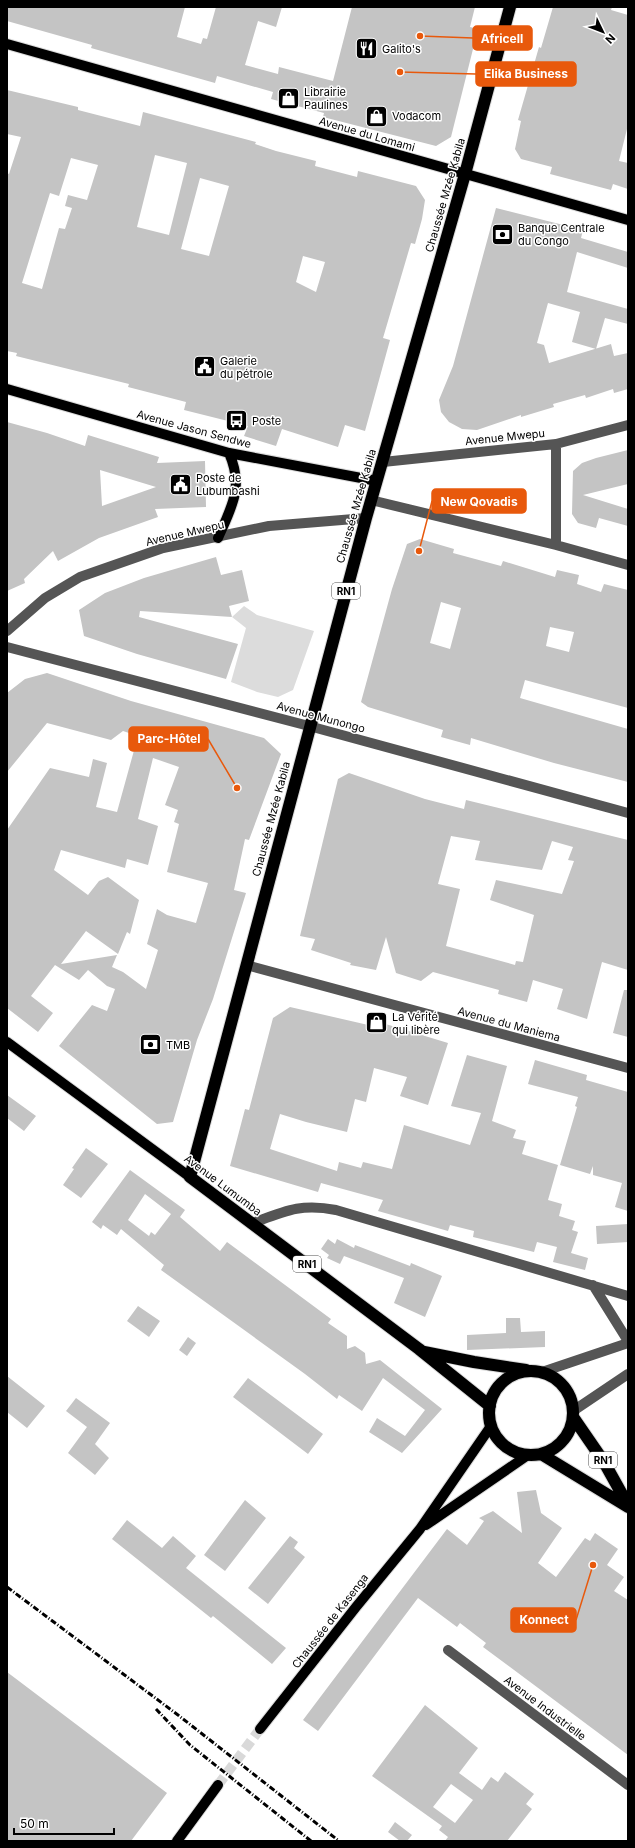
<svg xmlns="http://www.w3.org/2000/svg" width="635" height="1848" font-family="Inter,sans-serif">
  <rect width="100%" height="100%" fill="#fff"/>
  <path fill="#dcdcdc" d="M244,606L257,615L314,631L293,690L278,697L257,692L231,682L246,628L232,617Z"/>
  <path fill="#c4c4c4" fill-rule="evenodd" d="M7,7H185L177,37L201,44L203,38L207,39L216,7H282L276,27L258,21L245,65L278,74L279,67L333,81L352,7H475L470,27L478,29L451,137L436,146L323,117L324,113L271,99L273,92L217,76L215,83L91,48L92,45L7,21Z
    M553,7H612L611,10L628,15V125L619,161L628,163V189L613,184L611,190L550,174L552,167L521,159L515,149L521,121L518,120L539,47L541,48Z
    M7,90L78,107V110L140,126L143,112L256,142L255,144L276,151L316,161L315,166L357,177L358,171L416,186L425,200L422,219L415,244L411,243L383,338L390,340L365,431L345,425L338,447L282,429L276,446L244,436L248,426L184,410L186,402L128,387L129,384L16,356L17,353L7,351V173L9,174L21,137L7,134ZM155,155L187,163L169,235L137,227ZM71,158L98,165L87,200L68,195L65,206L72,208L65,229L59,228L42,289L22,283L50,193L59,196ZM200,178L229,186L209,256L181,249ZM303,256L325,262L316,292L296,282Z
    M496,208L583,230L581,238L628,252V268L577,252L567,292L628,309V324L605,318L596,349L572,342L580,312L548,303L537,343L544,345L549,363L611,344L614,356L628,353V389L614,393L613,389L586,398L585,395L553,404L554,407L521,417V415L477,430L462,429L449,422L441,412L439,400L453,366Z
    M7,422L47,433L85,446L88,435L159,457L157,463L205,461L206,507L155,509L158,517L99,538L58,561L53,551L24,579L25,583L7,591ZM100,470L156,487L102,506Z
    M628,450V484L583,495L628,509V526L599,518L596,528L578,523L572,514L573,471L582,463L596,458Z
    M420,539L454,549L453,553L501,566L503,561L555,577L557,570L579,575L577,584L601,592L604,584L628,590V708L525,680L520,698L628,729V782L554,763L471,738L470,745L441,737L443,730L368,707L361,702L392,589L407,544ZM441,602L461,608L450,649L430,643ZM550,627L574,632L569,652L546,646Z
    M216,557L221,575L242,570L249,601L229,606L232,617L140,611L139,617L238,644L226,679L137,654L84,636L79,610L105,593L144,578Z
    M47,673L131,701L264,738L281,754L249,840L245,839L234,890L246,893L213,999L197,1040L173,1122L157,1124L59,1046L92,1005L107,1011L115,989L107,986L88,970L79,980L55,965L31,996L53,1013L38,1032L7,1008V830L50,768L89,777L93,759L107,763L96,807L117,812L138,736L123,731L111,740L47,723L7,772V693L25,679ZM153,758L179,767L165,805L178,810L174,822L179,824L167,872L208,883L196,923L167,915L157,909L147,944L158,950L146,989L123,972L112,967L117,955L61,964L86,931L118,954L127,932L130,934L139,900L108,877L99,881L88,895L54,870L61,850L125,868L127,859L148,865L158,826L138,819Z
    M349,773L425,799L464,809L466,800L628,840V970L602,962L587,1019L557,1009L563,989L533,980L527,1002L498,994L499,990L433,972L421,981L396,973L386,937L376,970L350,965L351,963L311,950L315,939L300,936L338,779ZM451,836L480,841L475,860L542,870L552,841L573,847L568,860L574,861L562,894L496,880L490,900L534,915L523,962L516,961L515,965L446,946L460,889L438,884Z
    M624,990H628V1037L613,1033Z
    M290,1007L377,1027L379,1022L448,1043L428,1105L400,1096L407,1077L374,1068L366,1102L355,1099L347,1132L306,1122L280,1114L270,1149L337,1171L339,1162L361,1168L363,1162L392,1169L404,1125L470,1145L481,1113L451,1106L467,1055L507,1066L492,1121L516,1130L513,1138L526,1141L522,1154L558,1165L548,1200L562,1204L559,1216L575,1221L572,1230L578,1232L571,1253L588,1258L585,1270L553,1262L557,1247L537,1242L534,1252L473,1237L474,1231L450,1225L448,1231L378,1211L383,1200L321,1183L318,1192L230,1166L245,1109L249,1110L273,1018Z
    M535,1060L587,1075L586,1080L628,1092V1211L615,1207L622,1183L593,1175V1166L590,1174L560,1165L577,1107L575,1106L578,1097L528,1084Z
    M7,1095L36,1116L24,1131L7,1118Z
    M86,1148L108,1164L81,1198L63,1185L74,1169L72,1168Z
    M130,1170L185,1210L180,1217L220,1251L227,1242L331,1319L328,1323L347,1336V1349L355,1346L365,1353L366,1364L380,1360L442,1409L402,1453L369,1432L377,1418L405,1436L425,1410L383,1378L362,1411L339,1395L337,1399L305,1374L161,1270L164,1265L121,1229L117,1235L103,1225L101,1229L92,1222ZM145,1194L171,1214L155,1235L151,1232L149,1236L128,1220Z
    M628,1224V1242L597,1244L596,1226Z
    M328,1239L335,1244L337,1239L354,1248L355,1245L410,1266L411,1263L442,1276L425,1317L394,1303L404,1278L344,1256L340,1264L327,1258L329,1255L321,1249Z
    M138,1306L160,1321L149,1337L127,1321Z
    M506,1318H520L521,1332L545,1331V1347L467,1350V1335L506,1333Z
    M188,1337L196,1343L187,1356L179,1350Z
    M7,1376L45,1406L27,1428L7,1412Z
    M248,1378L323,1434L308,1454L233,1397Z
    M76,1398L110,1423L95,1444L109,1458L95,1475L68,1453L87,1427L66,1411Z
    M536,1490L541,1513L562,1528L538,1563L556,1577L585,1538L590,1541L595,1533L618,1549L607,1565L624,1577L614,1591L628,1600V1755L483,1647L486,1643L460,1623L457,1627L418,1598L318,1731L303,1720L447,1529L467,1545L484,1521L479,1518L493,1511L522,1533L517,1492Z
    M245,1500L266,1518L225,1571L204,1555Z
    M127,1520L162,1548L173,1536L196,1556L186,1568L286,1648L272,1664L213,1616L211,1618L112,1539Z
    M290,1536L298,1542L294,1548L305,1557L268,1604L248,1588Z
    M7,1672L167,1793L131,1841H7Z
    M425,1705L478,1748L459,1773L482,1790L491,1777L498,1782L505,1772L534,1794L526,1804L532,1809L507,1841H445L448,1837L439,1830L442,1826L372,1776ZM451,1784L473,1800L455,1823L433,1807Z
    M395,1822L412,1835L407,1841H400L388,1832Z"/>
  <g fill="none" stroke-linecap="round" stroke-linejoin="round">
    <path stroke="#d9d9d9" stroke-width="10" stroke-dasharray="10 5" stroke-linecap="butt" d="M218,1785L260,1729"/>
    <defs>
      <path id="major" d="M7,44L628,220
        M7,389L229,453L377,481
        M218,538C232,506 244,487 229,453
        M7,1042L190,1177
        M426,1525L528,1455
        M260,1729L356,1607L420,1529L491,1426
        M177,1841L218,1785"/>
      <path id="highway" d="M424,1352L474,1362L526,1370
        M489 1413a42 42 0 1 1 84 0a42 42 0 1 1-84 0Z
        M490,1406L419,1349L190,1177L366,518L465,174L510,7
        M573,1417L604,1462L628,1505
        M541,1454L628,1507"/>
    </defs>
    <use href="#major" stroke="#dbdbdb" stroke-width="12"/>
    <use href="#highway" stroke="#dbdbdb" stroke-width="14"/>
    <path stroke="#555" stroke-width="10" d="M556,444V545
      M383,462L556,444L628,425
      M371,500L556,545L628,565
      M7,631L45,598L80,577L163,548L269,526L366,518
      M7,647L309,726L628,813
      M246,965L628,1068
      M253,1223C285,1211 301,1203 336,1210L628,1296
      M593,1285L628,1341
      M542,1372L628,1343
      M573,1411L628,1374
      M448,1650L628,1785"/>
    <use href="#major" stroke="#000" stroke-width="10"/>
    <use href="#highway" stroke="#000" stroke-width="12"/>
    <path stroke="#000" stroke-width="3" stroke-dasharray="6 2 1 2" stroke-linecap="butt" d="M7,1587L178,1715L339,1841
      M156,1709L190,1745L311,1841"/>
  </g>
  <defs>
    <symbol id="restaurant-square" viewBox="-11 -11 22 22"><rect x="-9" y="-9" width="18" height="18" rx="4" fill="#000" stroke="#fff"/><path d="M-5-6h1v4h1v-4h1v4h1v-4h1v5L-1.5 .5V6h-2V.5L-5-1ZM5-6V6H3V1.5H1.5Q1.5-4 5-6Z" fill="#fff"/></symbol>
    <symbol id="shop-square" viewBox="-11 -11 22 22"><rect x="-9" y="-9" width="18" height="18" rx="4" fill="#000" stroke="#fff"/><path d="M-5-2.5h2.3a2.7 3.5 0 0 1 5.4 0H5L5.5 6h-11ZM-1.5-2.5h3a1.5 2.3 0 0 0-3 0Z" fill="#fff"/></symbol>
    <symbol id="bank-square" viewBox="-11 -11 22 22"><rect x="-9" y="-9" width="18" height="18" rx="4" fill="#000" stroke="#fff"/><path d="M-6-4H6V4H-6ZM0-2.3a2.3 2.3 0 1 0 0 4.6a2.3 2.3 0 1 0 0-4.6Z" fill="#fff"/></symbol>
    <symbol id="civic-square" viewBox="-11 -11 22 22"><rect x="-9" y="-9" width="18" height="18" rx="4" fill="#000" stroke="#fff"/><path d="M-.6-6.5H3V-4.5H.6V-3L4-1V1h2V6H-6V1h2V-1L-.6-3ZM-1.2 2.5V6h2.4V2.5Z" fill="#fff"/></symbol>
    <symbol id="bus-square" viewBox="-11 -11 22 22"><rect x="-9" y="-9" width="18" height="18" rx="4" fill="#000" stroke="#fff"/><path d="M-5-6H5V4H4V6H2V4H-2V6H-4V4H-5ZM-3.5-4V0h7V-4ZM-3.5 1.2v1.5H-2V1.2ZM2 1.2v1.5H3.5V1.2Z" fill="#fff"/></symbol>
  </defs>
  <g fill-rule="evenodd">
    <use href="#restaurant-square" x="354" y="36" width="25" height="25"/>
    <use href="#shop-square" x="276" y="86" width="25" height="25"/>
    <use href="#shop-square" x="364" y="104" width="25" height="25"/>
    <use href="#bank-square" x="490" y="222" width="25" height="25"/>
    <use href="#civic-square" x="192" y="354" width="25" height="25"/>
    <use href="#bus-square" x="224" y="408" width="25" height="25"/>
    <use href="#civic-square" x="168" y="472" width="25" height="25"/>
    <use href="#shop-square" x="364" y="1010" width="25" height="25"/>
    <use href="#bank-square" x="138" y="1032" width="25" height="25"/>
  </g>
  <g text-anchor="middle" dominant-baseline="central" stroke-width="3" stroke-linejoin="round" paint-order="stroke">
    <g fill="#fff" stroke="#4c4c4c" stroke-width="1">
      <rect x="332" y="583" width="28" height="16" rx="3"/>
      <rect x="293" y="1256" width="28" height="16" rx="3"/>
      <rect x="589" y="1452" width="28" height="16" rx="3"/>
    </g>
    <g font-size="10" font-weight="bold" fill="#000">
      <text x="346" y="591">RN1</text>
      <text x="307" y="1264">RN1</text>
      <text x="603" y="1460">RN1</text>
    </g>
    <g font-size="11" fill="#000" stroke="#fff" text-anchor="start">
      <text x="382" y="49">Galito's</text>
      <text x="304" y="92">Librairie<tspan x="304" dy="13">Paulines</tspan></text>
      <text x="392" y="116">Vodacom</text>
      <text x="518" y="228">Banque Centrale<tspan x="518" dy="13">du Congo</tspan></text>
      <text x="220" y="361">Galerie<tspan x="220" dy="13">du pétrole</tspan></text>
      <text x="252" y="421">Poste</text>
      <text x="196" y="478">Poste de<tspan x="196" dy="13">Lubumbashi</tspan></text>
      <text x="392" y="1017">La Vérité<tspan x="392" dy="13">qui libère</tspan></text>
      <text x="166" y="1045">TMB</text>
    </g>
    <g font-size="11" fill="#000" stroke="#fff">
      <text transform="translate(367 134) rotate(16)">Avenue du Lomami</text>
      <text transform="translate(445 195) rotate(-74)">Chaussée Mzée Kabila</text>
      <text transform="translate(194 429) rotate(15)">Avenue Jason Sendwe</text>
      <text transform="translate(505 437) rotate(-6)">Avenue Mwepu</text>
      <text transform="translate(356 506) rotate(-74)">Chaussée Mzée Kabila</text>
      <text transform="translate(185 533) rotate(-13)">Avenue Mwepu</text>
      <text transform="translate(321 717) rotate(15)">Avenue Munongo</text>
      <text transform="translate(271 819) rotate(-75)">Chaussée Mzée Kabila</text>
      <text transform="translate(509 1024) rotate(15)">Avenue du Maniema</text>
      <text transform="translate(223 1185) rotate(37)">Avenue Lumumba</text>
      <text transform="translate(330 1621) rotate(-52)">Chaussée de Kasenga</text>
      <text transform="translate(545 1708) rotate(37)">Avenue Industrielle</text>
    </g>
  </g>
  <path fill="none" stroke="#e8590c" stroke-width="1.5" d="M420 36L473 38M400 72L476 74M419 551L432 501M237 788L208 739M593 1565L576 1620"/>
  <g fill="#e8590c" stroke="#fff" stroke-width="1.5">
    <circle cx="420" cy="36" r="4"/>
    <circle cx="400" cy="72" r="4"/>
    <circle cx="419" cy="551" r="4"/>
    <circle cx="237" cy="788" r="4"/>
    <circle cx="593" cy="1565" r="4"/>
  </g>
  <g fill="#e8590c" stroke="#e8590c" stroke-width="1.5">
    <rect x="473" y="26" width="59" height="24" rx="4"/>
    <rect x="476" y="62" width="100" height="24" rx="4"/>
    <rect x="432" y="489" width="94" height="24" rx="4"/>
    <rect x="129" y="727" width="79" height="24" rx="4"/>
    <rect x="511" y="1608" width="65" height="24" rx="4"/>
  </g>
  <g font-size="12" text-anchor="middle" font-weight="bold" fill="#fff">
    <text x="502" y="43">Africell</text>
    <text x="526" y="78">Elika Business</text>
    <text x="479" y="506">New Qovadis</text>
    <text x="169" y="743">Parc-Hôtel</text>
    <text x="544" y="1624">Konnect</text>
  </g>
  <rect width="635" height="1848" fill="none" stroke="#000000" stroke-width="16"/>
  <g transform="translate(603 32) rotate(133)" stroke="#ffffff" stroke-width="3" paint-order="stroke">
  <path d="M0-3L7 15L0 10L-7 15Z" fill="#000000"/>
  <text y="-6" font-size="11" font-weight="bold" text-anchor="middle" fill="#000000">N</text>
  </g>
  <path d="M14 1828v6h100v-6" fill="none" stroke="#000000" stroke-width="2"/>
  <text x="20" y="1828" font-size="12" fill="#000000" stroke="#ffffff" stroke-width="3" paint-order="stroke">50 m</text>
</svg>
